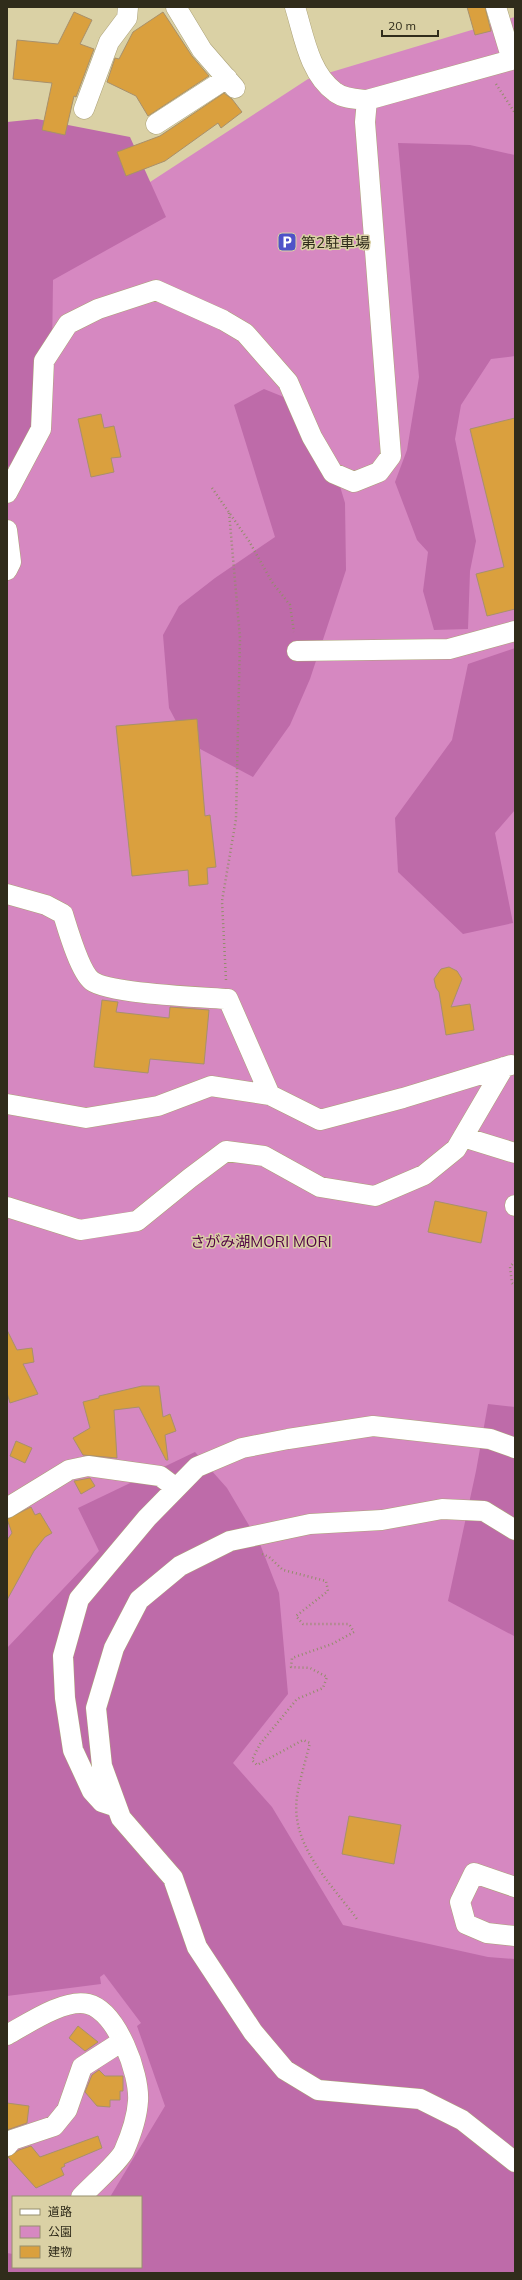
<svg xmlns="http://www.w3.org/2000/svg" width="522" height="2280" font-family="Mulish,'Noto Sans JP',sans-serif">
  <rect width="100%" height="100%" fill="#dad1a5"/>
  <path fill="#d688c1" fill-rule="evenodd" d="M515,17V2260L351,2273H7V285L104,212L308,79ZM13,2197H141V2267H13Z"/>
  <path fill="#be6ba9" d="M37,119L130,137L166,217L53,280L51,426L7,468V122Z
    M398,143L470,145L515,155V356L491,359L461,405L455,439L476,541L470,571L468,629L434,630L423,591L428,552L417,540L395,482L407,450L419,377Z
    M264,389L301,404L333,463L345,503L346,570L310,679L290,725L253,777L187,742L169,708L163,635L179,606L215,578L275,537L234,405Z
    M515,648V810L495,833L513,923L463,934L398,872L395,818L452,740L468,664Z
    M488,1404L515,1407V1639L514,1636L448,1601L476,1471Z
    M195,1452L227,1488L260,1544L279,1593L288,1694L233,1763L272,1807L343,1925L488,1957L515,1959V2273H7V2253L13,2254V2267H141V2197H110L165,2106L137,2026L141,2023L104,1974L100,1977L101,1984L7,1996V1648L99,1551L78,1508Z"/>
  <path fill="#daa03e" stroke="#a8906b" d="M467,7H485L491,31L475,35Z
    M74,12L92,20L80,44L94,49L76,97L74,96L65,135L42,130L52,83L13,79L17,40L58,44Z
    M163,12L192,56L209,76L148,116L136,96L107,82L115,58L119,59L133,32Z
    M224,93L232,99L242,112L221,128L218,123L165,161L126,176L117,152L160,136Z
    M101,414L104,428L114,426L121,457L111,458L114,472L91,477L78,419Z
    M515,418V609L487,616L476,574L504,567L470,429Z
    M197,719L205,816L210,815L216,867L207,868L208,884L189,886L188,870L132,876L116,726Z
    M449,967L457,971L462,979L451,1007L470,1004L474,1030L446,1035L439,992L436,988L434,979L441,969Z
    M102,1000L118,1002L116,1012L169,1018L170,1007L209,1010L204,1064L150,1059L148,1073L94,1067Z
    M435,1201L487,1212L481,1243L428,1232Z
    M7,1330L17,1350L32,1348L34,1362L23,1364L38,1394L10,1403L7,1393Z
    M142,1386H159L163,1417L170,1414L176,1431L165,1435L168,1460H166L139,1407L114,1410L117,1458L83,1455L73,1438L90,1428L83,1402L99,1398V1396Z
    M16,1441L32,1448L25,1463L10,1456Z
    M90,1478L95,1486L81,1494L74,1481Z
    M31,1507L35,1515L40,1513L52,1533L45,1537L34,1551L7,1600V1540L12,1533L7,1519Z
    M349,1816L401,1825L394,1864L342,1854Z
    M78,2026L98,2042L85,2051L69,2038Z
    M99,2070L105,2076H123V2091H120V2100H110V2107L97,2106L85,2092L92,2075Z
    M7,2103L29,2106L27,2123L7,2130Z
    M98,2136L102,2148L64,2164L65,2166L61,2168L64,2175L36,2188L8,2157L19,2150L31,2146L40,2157Z"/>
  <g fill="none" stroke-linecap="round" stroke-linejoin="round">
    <defs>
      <path id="minor" d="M176,7L202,50L235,88
        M295,7C304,36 309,73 335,92C344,99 357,99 367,100
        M496,7L512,60
        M84,109L109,42L127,18L128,7
        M156,124L227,78
        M7,493L41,429L44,361L68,324L98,309L156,290L223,320L245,333L288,382L312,437L333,473L354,482L379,472L391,456L365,122L367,100L515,59
        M7,530L11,562L7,570
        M297,651L449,649L515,631
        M7,894L46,905L63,914C68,930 80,972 92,981C110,994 201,997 228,999L270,1095
        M7,1104L86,1118L158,1106L211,1086L270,1095L320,1120L403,1098L511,1065
        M463,1137L515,1153
        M515,1206V1205
        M7,1207L80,1230L137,1221L190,1178L226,1151L264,1156L320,1187L375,1196L424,1175L456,1149L504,1067
        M7,1508L69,1470L88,1466L160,1476L176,1488
        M515,1530L484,1511L442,1509L382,1520L310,1524L230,1541L180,1566L139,1600L114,1648L96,1708L102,1766L121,1818L173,1878L197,1947L253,2032L285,2070L318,2090L420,2099L462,2120L515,2162
        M117,1807L102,1802L92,1791L73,1750L65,1698L63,1656L79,1599L147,1518L197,1467L242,1448L288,1439L373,1426L490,1439L515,1448
        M515,1887L474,1873L460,1902L466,1924L487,1933L515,1936
        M7,2035C27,2024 65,1998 88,2004C117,2011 140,2074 138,2101C137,2118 131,2135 124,2151C119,2162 91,2186 81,2197
        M7,2146L12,2140L54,2126L67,2110L82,2067L121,2042"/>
    </defs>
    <use href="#minor" stroke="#aba177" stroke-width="21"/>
    <path stroke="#938c6b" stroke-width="2.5" stroke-dasharray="1 3" stroke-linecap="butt" d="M496,84L515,113
      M212,488L249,541L272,582L290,605L294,632
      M226,980L222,901L236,819L240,638L229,512
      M515,1261L510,1267L512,1283L515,1286
      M262,1554L269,1557L283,1570L326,1581L328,1591L296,1616L303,1624H349L354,1632L332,1644L292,1658L291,1667L310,1668L327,1677L323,1688L297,1699L260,1744L252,1760L257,1765L303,1740L310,1743C306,1759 301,1775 298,1791C287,1842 329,1881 357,1919"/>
    <use href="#minor" stroke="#fff" stroke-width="20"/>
  </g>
  <defs>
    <symbol id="parking-square" viewBox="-11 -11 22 22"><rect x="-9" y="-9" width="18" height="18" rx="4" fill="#4f52c8" stroke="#dad1a5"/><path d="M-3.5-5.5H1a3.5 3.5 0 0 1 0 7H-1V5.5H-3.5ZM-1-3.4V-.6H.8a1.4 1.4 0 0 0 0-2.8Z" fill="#fff"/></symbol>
  </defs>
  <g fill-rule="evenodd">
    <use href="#parking-square" x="276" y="231" width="22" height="22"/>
  </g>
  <g text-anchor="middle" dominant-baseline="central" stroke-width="3" stroke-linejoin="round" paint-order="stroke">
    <g font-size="15" fill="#302c1b" stroke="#dad1a5" text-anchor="start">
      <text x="301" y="242">第2駐車場</text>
    </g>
    <g font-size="15" fill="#510244" stroke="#dad1a5">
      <text x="261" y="1241">さがみ湖MORI MORI</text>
    </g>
  </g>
  <rect width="522" height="2280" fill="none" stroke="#302c1b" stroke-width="16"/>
  <rect x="12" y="2196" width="130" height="72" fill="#dad1a5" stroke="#968f6e"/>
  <rect x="20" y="2209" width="20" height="6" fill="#ffffff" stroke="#968f6e"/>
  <text x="48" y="2216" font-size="12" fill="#302c1b">道路</text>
  <rect x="20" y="2226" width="20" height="12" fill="#d688c1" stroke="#968f6e"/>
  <text x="48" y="2236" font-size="12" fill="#302c1b">公園</text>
  <rect x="20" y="2246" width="20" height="12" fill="#daa03e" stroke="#968f6e"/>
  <text x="48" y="2256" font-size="12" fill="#302c1b">建物</text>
  <path d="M382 30v6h56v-6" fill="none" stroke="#302c1b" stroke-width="2"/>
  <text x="388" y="30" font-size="12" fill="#302c1b" stroke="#dad1a5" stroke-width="3" paint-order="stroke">20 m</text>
</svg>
